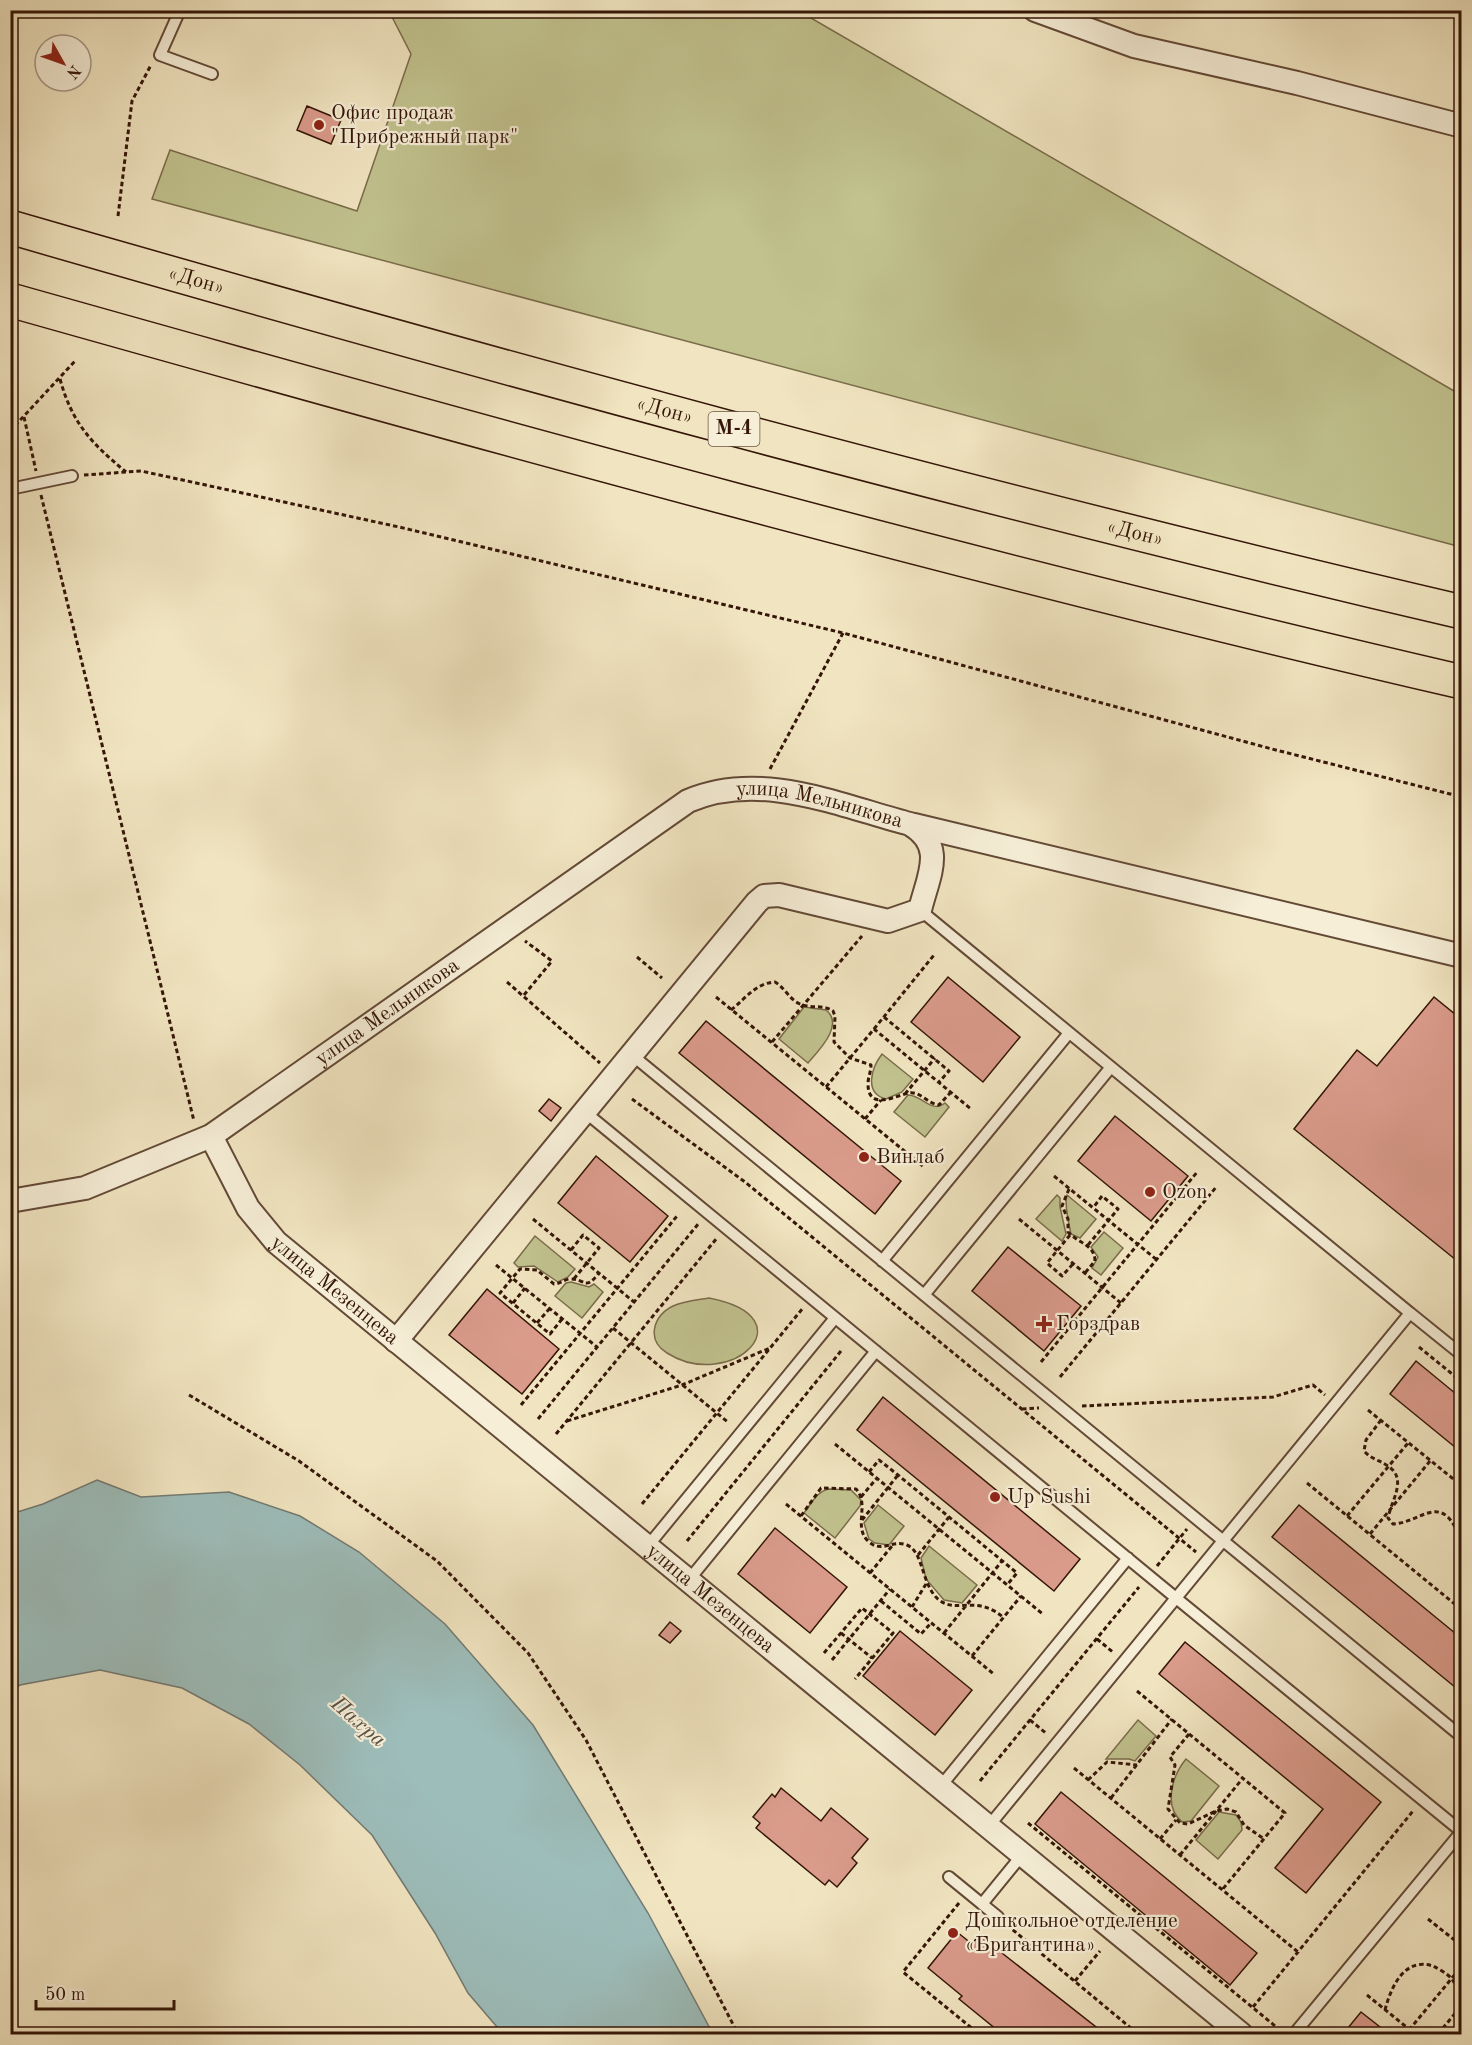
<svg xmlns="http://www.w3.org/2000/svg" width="1472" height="2045" font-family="'Old Standard TT',serif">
  <rect width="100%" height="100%" fill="#f1e5c1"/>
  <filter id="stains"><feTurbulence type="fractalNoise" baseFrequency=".00333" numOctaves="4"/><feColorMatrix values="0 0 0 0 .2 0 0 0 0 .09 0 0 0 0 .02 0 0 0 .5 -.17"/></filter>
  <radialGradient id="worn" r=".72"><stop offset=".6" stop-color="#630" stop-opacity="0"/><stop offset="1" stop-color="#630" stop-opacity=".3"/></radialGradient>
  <path fill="#c1c28e" stroke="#7a6c4a" stroke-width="1.5" d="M389,11H799L1461,395V547L152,199L170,150L357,211L411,54Z
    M804,1007L826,1010C845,1025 818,1051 808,1063L779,1039Z
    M882,1054L913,1079L902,1092L886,1099C863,1093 872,1067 882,1054Z
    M908,1095C922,1095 932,1114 945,1103L949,1107L925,1137L894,1112Z
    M1057,1195L1060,1198V1207L1066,1234L1062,1241L1036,1219Z
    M1067,1195L1096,1219L1080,1238L1071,1234C1069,1225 1064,1203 1067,1195Z
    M1104,1232L1123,1248L1101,1275L1092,1268L1098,1257L1091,1247Z
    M535,1236L575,1269L568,1277L558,1282L534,1266L518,1267L514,1263Z
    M571,1282L589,1287L594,1284L603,1292L582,1318L555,1296L566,1283Z
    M709,1298C811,1318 730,1393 667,1353C646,1340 653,1316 673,1306C684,1301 696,1300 709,1298Z
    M829,1489L851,1490L861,1500L860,1506L835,1538L804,1513C811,1504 817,1491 829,1489Z
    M878,1505L904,1526L889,1545L875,1543L869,1539L864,1523Z
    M929,1546L977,1585L962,1603L944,1600L926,1579L921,1558Z
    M1138,1720L1156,1736L1135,1761L1129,1759H1106Z
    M1186,1759L1219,1786L1191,1821L1182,1822C1163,1806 1172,1776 1186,1759Z
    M1219,1812L1236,1815L1241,1822L1242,1830L1218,1859L1196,1840Z"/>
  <path fill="#9dbdba" stroke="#737a72" stroke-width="1.5" d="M97,1480L141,1497L229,1492L300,1516L359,1552L445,1624L533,1725L648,1913L713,2034H503L468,1993L435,1933L372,1835L300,1765L249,1724L182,1688L100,1670L20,1685L11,1692V1514L43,1504Z"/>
  <path fill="#da9b8b" stroke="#341507" stroke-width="1.5" d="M307,106L341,120L331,144L297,130Z
    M948,977L1020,1037L983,1082L911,1022Z
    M1434,997L1461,1019V1264L1294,1129L1357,1050L1377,1066Z
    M706,1021L901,1181L875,1214L679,1053Z
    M549,1099L561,1108L551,1121L539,1111Z
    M1115,1116L1188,1176L1151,1221L1078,1161Z
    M596,1156L668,1216L630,1262L558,1203Z
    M1008,1247L1081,1306L1044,1351L972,1291Z
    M487,1289L559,1349L522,1394L449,1335Z
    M1416,1361L1461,1398V1452L1390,1394Z
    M883,1397L1080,1559L1054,1591L857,1430Z
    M1299,1505L1461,1638V1692L1272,1537Z
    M775,1528L847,1587L810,1633L738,1574Z
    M670,1622L681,1631L670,1643L659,1635Z
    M900,1631L972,1690L935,1735L863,1676Z
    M1185,1642L1381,1802L1306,1893L1275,1868L1323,1809L1159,1674Z
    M781,1788L821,1821L831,1808L868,1839L852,1858L857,1863L837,1887L829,1880L825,1885L756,1828L760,1823L753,1817L772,1794L775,1797Z
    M1061,1792L1257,1953L1230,1985L1035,1824Z
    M957,1932L972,1944L979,1935L1105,2034H1002L959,1999L962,1996L928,1968Z
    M1361,2012L1389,2034H1343Z"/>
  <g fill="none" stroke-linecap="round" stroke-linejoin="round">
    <defs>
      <path id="lane" d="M180,10L160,55L212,74
        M10,489L72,476
        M632,1055L1462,1737
        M585,1112L1176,1598L1410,1313L920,910
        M882,1261L1069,1033
        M924,1295L1111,1067
        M1410,1313L1462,1355
        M647,1547L835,1318
        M688,1581L876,1351
        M940,1787L1128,1558
        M988,1827L1176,1598L1462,1832
        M949,1877L982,1904
        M998,1917L982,1904L1022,1855
        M1294,2034L1462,1831"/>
      <g id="street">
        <path d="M1035,10L1134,46L1297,83L1462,126"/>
        <path d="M914,825L1462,956"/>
        <path id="s1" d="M211,1136L248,1208L276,1242L1241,2034"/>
        <path id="s2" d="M10,1201L85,1188L211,1136L688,801C760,770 838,805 910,824C947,846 928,876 920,910L888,921L779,895L764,896L757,902L396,1341"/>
      </g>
      <g id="highway">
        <path id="s3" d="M10,227C491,366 974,498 1462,612"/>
        <path d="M10,300C492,436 974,569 1462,682"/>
      </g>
    </defs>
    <use href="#lane" stroke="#634936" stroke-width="14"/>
    <use href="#street" stroke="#634936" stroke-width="26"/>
    <use href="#highway" stroke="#341507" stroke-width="36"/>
    <path stroke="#341507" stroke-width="3" stroke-dasharray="4.5 3" stroke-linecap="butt" d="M118,216L132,101L151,65
      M60,379C72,423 91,443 126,472
      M24,417L36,471
      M10,431L76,360
      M84,475L141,471L399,527L843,633L1272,749L1462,797
      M41,495L194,1121
      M770,769L843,633
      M637,957L662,978
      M507,982L600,1063
      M524,995L552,961L525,941
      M716,997L924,1167
      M731,1010C746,998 756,983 775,982C785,988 789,999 800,1004C812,1009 823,1004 833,1011L835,1016L834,1042L850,1058L871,1065C871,1072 868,1077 868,1084C868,1112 897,1095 909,1093C920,1091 928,1104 939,1105L951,1092
      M884,1017L949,1071L939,1082
      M874,1029L934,955
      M772,1042L862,936
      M826,1087L874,1029L971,1109
      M905,1094L935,1058
      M632,1099L745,1182L1196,1552
      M865,1119L881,1100
      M1054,1176L1157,1260
      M1069,1189L1062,1206L1068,1219V1232C1078,1243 1095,1245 1095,1261L1085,1273
      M533,1219L634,1302
      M1019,1219L1121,1303
      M1070,1235L1047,1263L1062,1276L1073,1264
      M1088,1245L1118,1209L1102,1196L1093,1208
      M571,1250L583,1235L599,1248L573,1280
      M496,1265L597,1347
      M513,1303L525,1288
      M562,1319L550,1334L500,1293L520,1269L537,1270L554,1284C560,1284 563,1280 569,1279C586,1278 584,1292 599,1273
      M537,1323L550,1308
      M613,1328L729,1423
      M1419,1347L1462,1382
      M1041,1362L1198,1171
      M1060,1377L1217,1186
      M189,1395L299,1461L437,1561L528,1653L586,1740L738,2034
      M521,1405L677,1216
      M1082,1406L1273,1397L1313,1385L1325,1395
      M1022,1409L1039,1408
      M1368,1410L1462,1486
      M538,1419L699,1223
      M1381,1420L1366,1440L1364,1451C1371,1459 1379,1460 1388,1466C1408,1479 1391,1501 1388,1518L1393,1524C1420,1523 1440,1492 1458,1533L1455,1558L1462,1575
      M567,1421L682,1385L770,1348
      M556,1434L717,1238
      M835,1444L1044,1615
      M869,1472L879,1460L898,1475L1017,1573L1007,1585
      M1307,1483L1462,1610
      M861,1497L877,1478
      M642,1504L803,1308
      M786,1504L995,1675
      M801,1516L821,1488L856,1489C870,1504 853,1527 868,1541C881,1554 893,1539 907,1545C924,1552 921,1585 939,1600C957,1614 977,1594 1004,1618
      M1347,1516L1408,1443
      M862,1520L898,1475
      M1370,1534L1430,1461
      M687,1541L841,1351
      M918,1555L949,1517
      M1157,1566L1187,1529
      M870,1573L892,1546
      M881,1601L921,1634L931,1623
      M912,1607L926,1584
      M841,1633L872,1658
      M944,1633L1002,1561
      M1097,1639L1114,1653
      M824,1653L862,1608L893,1633L855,1679
      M972,1656L1021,1596
      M832,1660L890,1589
      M1137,1691L1285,1813L1222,1890
      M1030,1720L1047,1734
      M1189,1734L1170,1757L1175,1765L1168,1809L1180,1823L1188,1824L1216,1811L1227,1809L1236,1812L1244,1825L1264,1839
      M1074,1768L1298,1952
      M1088,1780L1107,1762L1137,1765
      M980,1781L1139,1587
      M1111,1798L1172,1719
      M1028,1823L1280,2030
      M1160,1839L1176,1820
      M1180,1855L1243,1778
      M959,1903L903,1972L979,2034
      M1428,1919L1462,1946
      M1007,1925L1138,2034
      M1075,1981L1100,1951
      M1367,1995L1415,2034
      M1253,2007L1413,1811
      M1385,2010C1391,1987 1404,1957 1433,1966C1439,1969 1448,1974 1452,1979C1464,1995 1447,2018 1462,2032
      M1409,2030L1462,1966
      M1438,2034L1462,2005"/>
    <use href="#lane" stroke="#f6eed7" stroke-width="10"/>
    <use href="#street" stroke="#f6eed7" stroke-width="22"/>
    <use href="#highway" stroke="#f1e5c1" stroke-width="33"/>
  </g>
  <g fill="#8f2418" stroke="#f6eed7" stroke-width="2">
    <circle cx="319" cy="125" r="6"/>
    <circle cx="864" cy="1157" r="6"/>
    <circle cx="1150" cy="1192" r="6"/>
    <path d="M1041 1315h6v6h6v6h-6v6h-6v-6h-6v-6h6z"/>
    <circle cx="995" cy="1497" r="6"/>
    <circle cx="953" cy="1933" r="6"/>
  </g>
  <g text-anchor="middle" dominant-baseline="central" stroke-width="4.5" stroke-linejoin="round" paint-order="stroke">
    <rect fill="#f6eed7" stroke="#6e5645" stroke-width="1.5" x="708.5" y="412" width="51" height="34" rx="4.5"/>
    <g font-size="20" font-weight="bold" fill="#341507">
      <text x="734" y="429">М-4</text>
    </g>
    <g font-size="21" fill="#341507" stroke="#f6eed7" text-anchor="start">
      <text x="331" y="113">Офис продаж<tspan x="331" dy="24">"Прибрежный парк"</tspan></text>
      <text x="876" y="1157">Винлаб</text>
      <text x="1162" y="1192">Ozon</text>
      <text x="1056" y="1324">Горздрав</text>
      <text x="1007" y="1497">Up Sushi</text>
      <text x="965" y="1921">Дошкольное отделение<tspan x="965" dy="24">«Бригантина»</tspan></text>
    </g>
    <g font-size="21" fill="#341507" stroke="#f6eed7">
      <text stroke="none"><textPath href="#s3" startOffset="194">«Дон»</textPath></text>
      <text stroke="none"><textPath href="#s3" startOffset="680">«Дон»</textPath></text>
      <text stroke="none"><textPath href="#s3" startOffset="1166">«Дон»</textPath></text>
      <text stroke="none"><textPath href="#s2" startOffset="930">улица Мельникова</textPath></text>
      <text stroke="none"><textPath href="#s2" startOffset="428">улица Мельникова</textPath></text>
      <text stroke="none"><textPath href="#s1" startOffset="201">улица Мезенцева</textPath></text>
      <text stroke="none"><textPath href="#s1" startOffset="687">улица Мезенцева</textPath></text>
    </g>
    <g font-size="22" font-style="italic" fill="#595046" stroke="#f6eed7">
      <text transform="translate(358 1722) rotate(41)">Пахра</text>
    </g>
  </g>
  <rect width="1472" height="2045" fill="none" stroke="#f1e5c1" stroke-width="36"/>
  <rect x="12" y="12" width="1448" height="2021" fill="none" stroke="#341507" stroke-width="3"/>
  <rect x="18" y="18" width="1436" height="2009" fill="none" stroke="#341507" stroke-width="1.5"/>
  <g transform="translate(63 63) rotate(130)"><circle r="28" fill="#f6eed7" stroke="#a89784" stroke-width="1.5"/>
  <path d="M0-4.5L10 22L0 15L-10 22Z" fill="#8f2418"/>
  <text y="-9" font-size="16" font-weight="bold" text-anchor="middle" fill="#341507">N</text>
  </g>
  <path d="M36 2000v9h138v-9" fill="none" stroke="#341507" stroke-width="3"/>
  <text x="45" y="2000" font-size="18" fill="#341507" stroke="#f6eed7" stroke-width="4.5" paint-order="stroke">50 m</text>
  <rect width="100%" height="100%" filter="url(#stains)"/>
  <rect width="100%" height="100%" fill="url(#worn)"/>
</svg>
